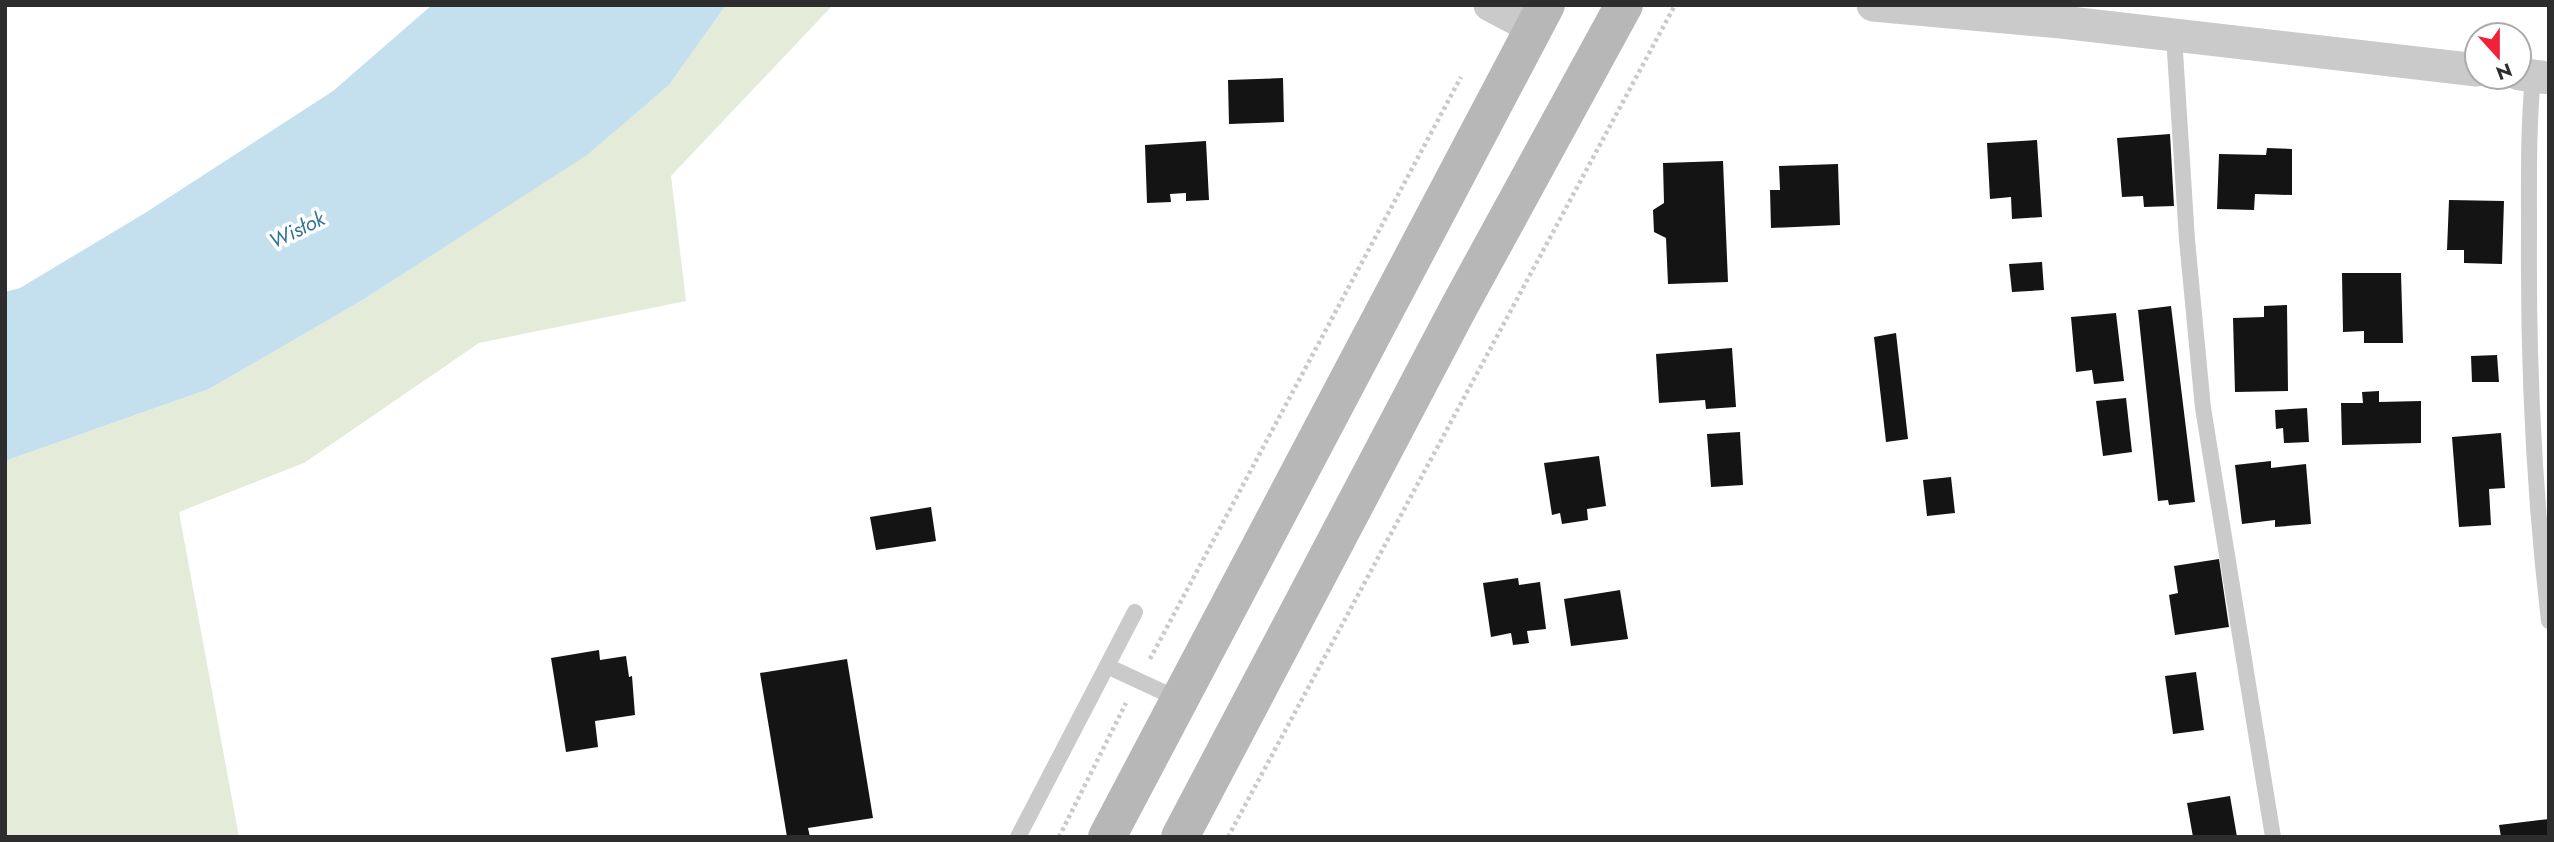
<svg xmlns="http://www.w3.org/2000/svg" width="2554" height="842" font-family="Jost,sans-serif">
  <rect width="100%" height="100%" fill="#fff"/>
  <path fill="#e4ecd9" d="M726,5H833L671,176L686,301L479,343L304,463L179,512L239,837H5V461L209,389L361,301L587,154L669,85Z"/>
  <path fill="#c4dfee" d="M432,5H726L669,85L587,155L361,301L209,389L5,461V292L20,288L145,213L333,91Z"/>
  <path fill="#141414" d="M1283,78L1284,122L1229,124L1228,80Z
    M2170,134L2174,206L2144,207L2143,196L2122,197L2117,138Z
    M2037,140L2042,217L2012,219L2011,197L1990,199L1987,143Z
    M1206,141L1209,200L1186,201V193L1170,194L1171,202L1147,203L1145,145Z
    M2267,148L2292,149V195L2255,194L2254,210L2217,209L2219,154L2266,155Z
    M1723,161L1728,282L1668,284L1666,238L1654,232L1653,210L1664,203L1663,163Z
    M1838,164L1840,225L1771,228L1770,190H1780L1779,166Z
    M2449,200L2504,201L2502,264L2464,263V250H2447Z
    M2042,262L2044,290L2012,292L2009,264Z
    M2342,273H2401L2403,343H2364V331L2343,332Z
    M2287,305L2288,391L2235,392L2233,318L2264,317V306Z
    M2171,306L2195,502L2169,505L2168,500L2158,501L2138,310Z
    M2116,313L2124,381L2094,384L2092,370L2076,372L2071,317Z
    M1896,333L1908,439L1886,442L1874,337Z
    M1732,348L1736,407L1706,409L1705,400L1659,403L1656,354Z
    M2497,355L2499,382H2472L2471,356Z
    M2379,391V402L2421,401V443L2342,445L2341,403H2363L2362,392Z
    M2126,398L2132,452L2103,456L2096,401Z
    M2307,408L2309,442L2284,443L2283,428L2276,429L2275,410Z
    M1740,432L1743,485L1711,487L1707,434Z
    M2501,433L2505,488L2489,489L2491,525L2459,527L2452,437Z
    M1599,456L1606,506L1587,509L1588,520L1562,524L1560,513L1552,515L1544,463Z
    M2271,461V468L2306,464L2311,524L2275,527V520L2242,524L2235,465Z
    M1951,477L1955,513L1927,516L1923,480Z
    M931,507L936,541L876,550L870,517Z
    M2219,559L2229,627L2175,635L2169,595L2178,593L2174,566Z
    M1518,578L1519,585L1540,582L1546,629L1527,631L1529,643L1513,645L1511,633L1491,637L1483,583Z
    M1620,590L1628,639L1571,646L1564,599Z
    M599,650L600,660L626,656L629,677L632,676L635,715L595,721L598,747L566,752L551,658Z
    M847,659L873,818L808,828L810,837H787L760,673Z
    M2196,672L2204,730L2173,734L2165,676Z
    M2230,796L2237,837H2193L2187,803Z
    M2549,819V837H2501L2499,825Z"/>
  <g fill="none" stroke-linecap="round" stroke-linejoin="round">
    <path stroke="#cacaca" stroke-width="4.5" stroke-dasharray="3.5 3.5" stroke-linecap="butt" d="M1150,659L1461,77
      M1059,837L1126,703
      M1228,837L1675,5"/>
    <path stroke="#cacaca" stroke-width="16" d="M2174,36L2187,240L2203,408L2273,837
      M2533,76C2528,129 2529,183 2529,236C2528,365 2534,493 2549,621
      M1107,666L1178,699
      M1018,837L1135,612"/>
    <path stroke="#cacaca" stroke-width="33" d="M1490,5L1534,28
      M1873,5L2061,22L2477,70
      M2519,74L2549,78"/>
    <path stroke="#b7b7b7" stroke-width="38" d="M1107,837L1546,5
      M1180,837L1460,305L1624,5"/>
  </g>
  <g text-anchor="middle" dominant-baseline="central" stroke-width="7" stroke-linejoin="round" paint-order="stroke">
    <g font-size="21" font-style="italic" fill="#367495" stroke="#fff">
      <text transform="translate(297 230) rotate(-26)">Wisłok</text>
    </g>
  </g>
  <rect width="2554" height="842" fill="none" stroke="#2d2d2d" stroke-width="14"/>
  <g transform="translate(2498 56) rotate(159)"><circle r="33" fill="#ffffff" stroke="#ababab" stroke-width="2"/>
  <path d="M0-5L12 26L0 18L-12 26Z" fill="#f22139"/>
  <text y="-10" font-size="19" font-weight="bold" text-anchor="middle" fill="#2d2d2d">N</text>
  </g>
</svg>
